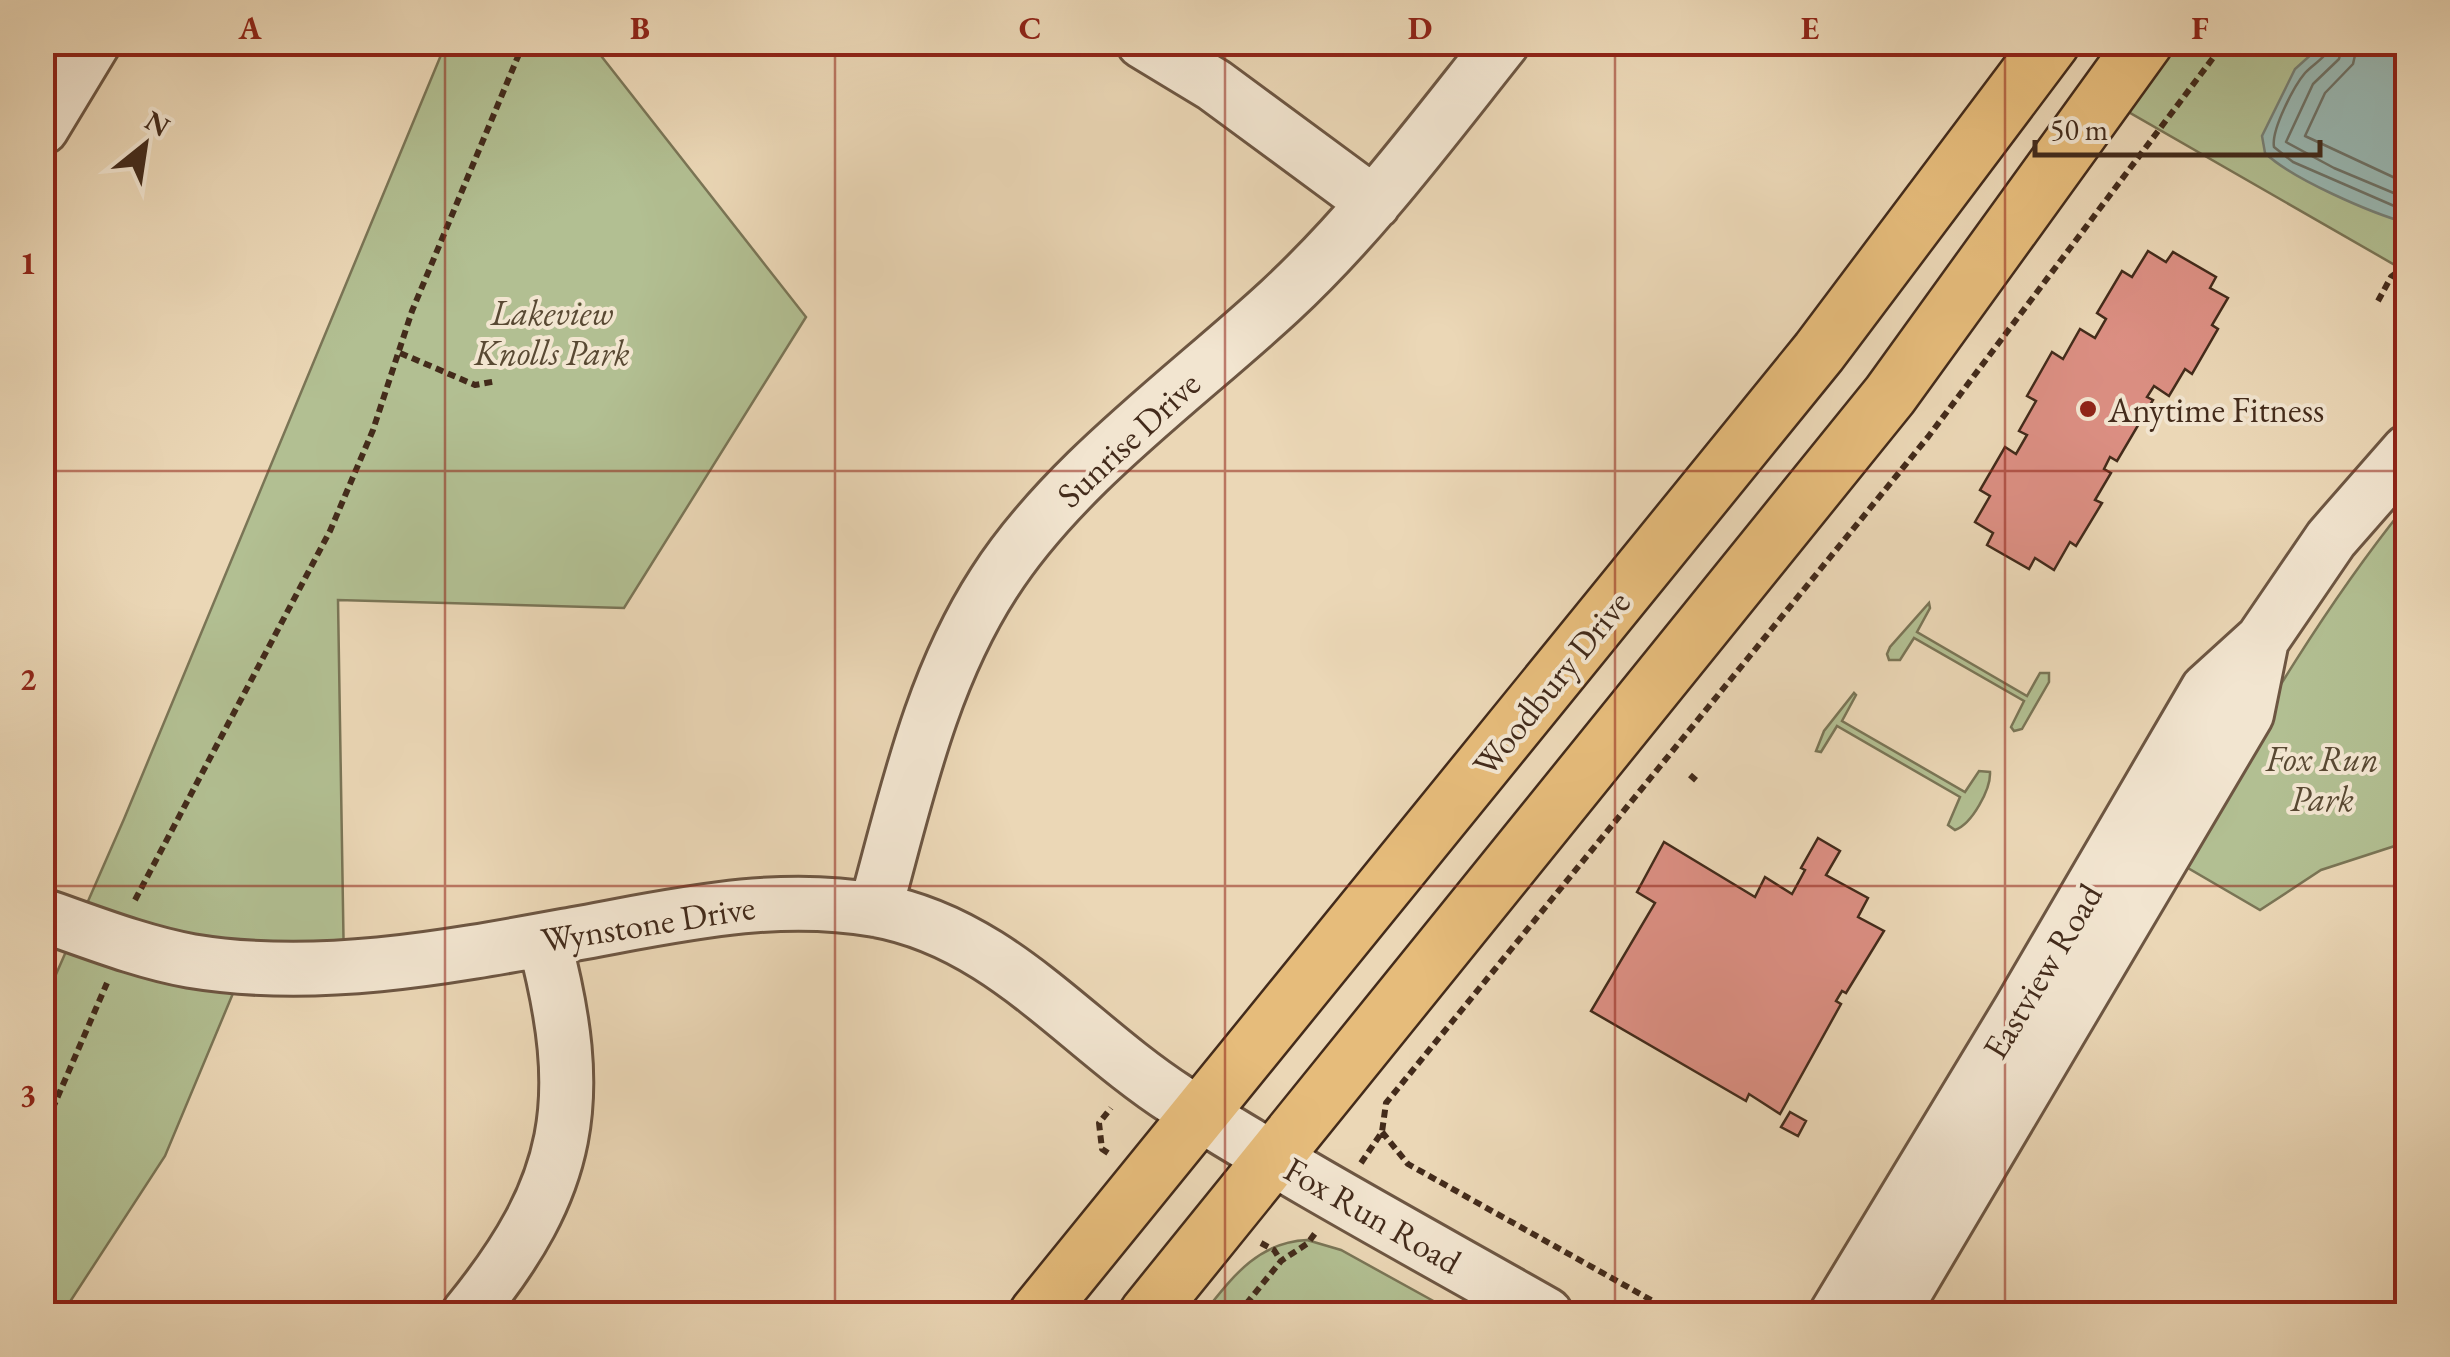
<svg xmlns="http://www.w3.org/2000/svg" width="2450" height="1357" font-family="'EB Garamond',serif">
  <rect width="100%" height="100%" fill="#ebd7b6"/>
  <filter id="stains"><feTurbulence type="fractalNoise" baseFrequency=".002" numOctaves="4"/><feColorMatrix values="0 0 0 0 .2 0 0 0 0 .09 0 0 0 0 .02 0 0 0 .5 -.17"/></filter>
  <radialGradient id="worn" r=".72"><stop offset=".6" stop-color="#630" stop-opacity="0"/><stop offset="1" stop-color="#630" stop-opacity=".3"/></radialGradient>
  <path fill="#b2bf92" stroke="#7a7556" stroke-width="2.5" d="M446,43H591L806,317L624,608L338,600L344,969L244,967L165,1156L62,1314H43V1004L124,819Z
    M2145,43H2407V272L2106,99Z
    M2407,504V842L2321,870L2260,910L2176,861C2248,738 2317,615 2407,504Z
    M1929,603L1930,608L1917,632L2027,696L2040,673H2049V682L2022,729L2014,731L2011,727L2024,701L1914,638L1900,660H1889L1887,654L1890,647Z
    M1854,693L1856,695L1842,721L1965,792L1979,771L1990,772C1991,789 1972,824 1955,830L1948,825L1960,797L1837,726L1821,752L1816,751L1824,731Z
    M1307,1240L1341,1250L1457,1314H1203C1231,1279 1257,1242 1307,1240Z"/>
  <path fill="#99b8b3" stroke="#778076" stroke-width="2.5" d="M2325,42L2407,43V223C2371,213 2292,179 2265,153L2262,136L2295,69Z"/>
  <g fill="none" stroke-linecap="round" stroke-linejoin="round">
    <path stroke="#6e7267" stroke-width="2.5" d="M2330,42C2328,58 2315,62 2305,73C2294,86 2271,130 2274,147L2293,162L2408,212
      M2343,42L2339,59L2313,84L2286,142L2334,168L2408,199
      M2358,42L2353,64L2325,93L2305,136L2408,184"/>
  </g>
  <path fill="#dc8f83" stroke="#432b1b" stroke-width="2.5" d="M2148,251L2166,262L2173,252L2216,277L2210,288L2228,298L2212,325L2218,329L2192,374L2185,369L2169,396L2154,386L2147,397L2153,400L2117,461L2110,457L2104,469L2111,473L2095,500L2102,503L2076,546L2070,542L2054,570L2035,558L2029,569L1987,545L1993,533L1975,522L1990,496L1980,490L2005,447L2016,454L2027,435L2019,431L2036,401L2027,396L2052,352L2063,359L2080,329L2095,338L2106,319L2097,313L2122,271L2132,277Z
    M1818,838L1840,851L1826,875L1868,898L1858,917L1884,931L1846,993L1842,991L1836,1001L1841,1004L1780,1114L1749,1094L1746,1101L1591,1011L1655,903L1637,892L1664,842L1755,897L1765,877L1792,894L1805,870L1801,868Z
    M1790,1112L1806,1121L1798,1136L1781,1127Z"/>
  <g fill="none" stroke-linecap="round" stroke-linejoin="round">
    <defs>
      <path id="minor" d="M1143,42L1214,85L1374,203
        M42,128L94,42
        M875,910C906,798 930,682 994,583C1063,475 1186,388 1280,301C1363,224 1432,131 1503,42
        M42,915C91,932 141,952 191,961C319,982 449,957 574,934C674,916 773,892 875,910C1000,932 1076,1035 1177,1100C1297,1176 1423,1244 1546,1314
        M468,1314C573,1185 586,1100 544,940
        M1836,1314L2020,1010L2207,690L2262,640L2331,539L2408,451
        M1892,1314L2247,714L2262,640"/>
      <path id="major" d="M1037,1314L1819,352L2052,42
        M1147,1314L1890,395L2145,42"/>
    </defs>
    <use href="#minor" stroke="#6d5642" stroke-width="58"/>
    <use href="#major" stroke="#432b1b" stroke-width="60"/>
    <path stroke="#432b1b" stroke-width="6" stroke-dasharray="8 5" stroke-linecap="butt" d="M2378,301L2391,277L2408,264
      M400,353L475,385L497,381
      M1690,775L1698,782
      M135,900L330,531L373,430L412,311L524,42
      M1382,1132L1408,1164L1676,1314
      M42,1133L107,983
      M1108,1153L1102,1149L1099,1123L1111,1108
      M1361,1163L1382,1132L1386,1103L1928,437L2225,42
      M1261,1243L1274,1250L1281,1261
      M1238,1314L1281,1261L1308,1243L1316,1232
      M1783,1314L1790,1302"/>
    <use href="#minor" stroke="#f2e5d0" stroke-width="52"/>
    <use href="#major" stroke="#e6bc7b" stroke-width="55"/>
  </g>
  <path fill="none" stroke="#8f2418" stroke-width="2.5" stroke-opacity="0.55" d="M445,42V1314M835,42V1314M1225,42V1314M1615,42V1314M2005,42V1314M42,471H2408M42,886H2408"/>
  <circle fill="#8f2418" stroke="#f2e5d0" stroke-width="4" cx="2088" cy="409" r="10"/>
  <g text-anchor="middle" dominant-baseline="central" stroke-width="8" stroke-linejoin="round" paint-order="stroke">
    <g font-size="35" font-style="italic" fill="#594933" stroke="#f2e5d0">
      <text x="552" y="312">Lakeview<tspan x="552" dy="40">Knolls Park</tspan></text>
      <text x="2322" y="758">Fox Run<tspan x="2322" dy="40">Park</tspan></text>
    </g>
    <g font-size="35" fill="#432b1b" stroke="#f2e5d0" text-anchor="start">
      <text x="2108" y="409">Anytime Fitness</text>
    </g>
    <g font-size="35" fill="#432b1b" stroke="#f2e5d0">
      <text transform="translate(1128 439) rotate(-43)">Sunrise Drive</text>
      <text transform="translate(1551 683) rotate(-51)">Woodbury Drive</text>
      <text transform="translate(648 923) rotate(-9)">Wynstone Drive</text>
      <text transform="translate(2042 971) rotate(-59)">Eastview Road</text>
      <text transform="translate(1373 1215) rotate(30)">Fox Run Road</text>
    </g>
  </g>
  <rect width="2450" height="1357" fill="none" stroke="#ebd7b6" stroke-width="110"/>
  <g transform="translate(145 145) rotate(30)" stroke="#f2e5d0" stroke-width="8" paint-order="stroke">
  <path d="M0-8L18 38L0 25L-18 38Z" fill="#432b1b"/>
  <text y="-15" font-size="28" font-weight="bold" text-anchor="middle" fill="#432b1b">N</text>
  </g>
  <path d="M2035 140v15h285v-15" fill="none" stroke="#432b1b" stroke-width="5"/>
  <text x="2050" y="140" font-size="30" fill="#432b1b" stroke="#f2e5d0" stroke-width="8" paint-order="stroke">50 m</text>
  <rect x="55" y="55" width="2340" height="1247" fill="none" stroke="#8f2418" stroke-width="4"/>
  <g font-size="32" text-anchor="middle" font-weight="bold" fill="#8f2418">
    <text x="250" y="39">A</text>
    <text x="640" y="39">B</text>
    <text x="1030" y="39">C</text>
    <text x="1420" y="39">D</text>
    <text x="1810" y="39">E</text>
    <text x="2200" y="39">F</text>
    <text x="28" y="274">1</text>
    <text x="28" y="690">2</text>
    <text x="28" y="1106">3</text>
  </g>
  <rect width="100%" height="100%" filter="url(#stains)"/>
  <rect width="100%" height="100%" fill="url(#worn)"/>
</svg>
